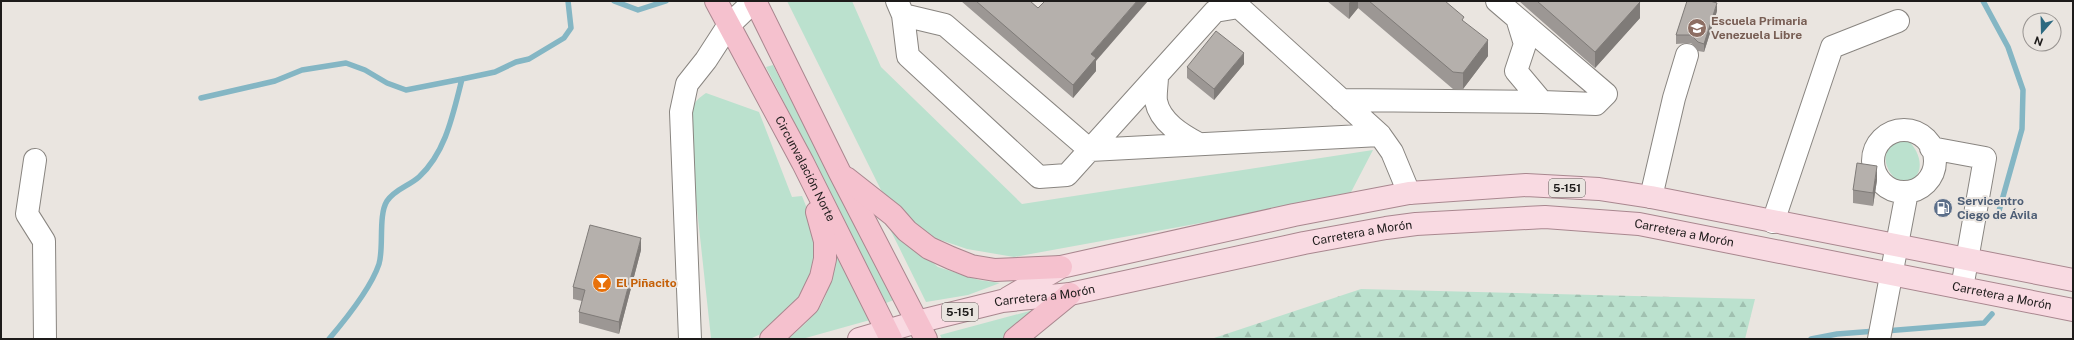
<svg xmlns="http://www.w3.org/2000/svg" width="2074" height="340" font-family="'Public Sans',sans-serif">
  <defs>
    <pattern id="forest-firs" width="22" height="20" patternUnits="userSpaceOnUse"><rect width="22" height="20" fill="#bbe1ce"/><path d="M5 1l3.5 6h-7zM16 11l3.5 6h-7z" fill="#a0c0b0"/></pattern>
  </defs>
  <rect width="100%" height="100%" fill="#eae5e0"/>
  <path fill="#bbe1ce" d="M787,1H852L881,67L1022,204L1373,150L1349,196L1014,257L967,249L926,235L881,190Z
    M773,65L894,300L886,303L766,67Z
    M706,93L759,112L792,197L802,196L808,211L813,238V267L804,299L767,331L750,339L711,338L688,126C690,111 692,102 706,93Z
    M1897,140H1908C1922,154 1927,177 1903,185C1886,174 1877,153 1897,140Z
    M888,225L938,267L979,280L1000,283L968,295L926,302Z
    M839,248L870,320L802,339H788C800,329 812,318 821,305C831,288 834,266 839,248Z
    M1037,309L1005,339H942L940,335Z"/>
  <path fill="url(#forest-firs)" d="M1361,289L1755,299L1745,339H1211Z"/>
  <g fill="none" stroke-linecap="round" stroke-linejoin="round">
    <path stroke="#84b6c4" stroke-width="5.5" d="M614,1L638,10L666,1
      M1983,1L2008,47L2023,90L2022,129L1997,218
      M201,98L275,81L302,70L346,63L365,70L387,83L406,90L462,79
      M1885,331L1984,323L1992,314
      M329,339C346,319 371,288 379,264C384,248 378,215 387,201C395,189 409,186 419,177C446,152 453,114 462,79L495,72L516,62L529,59L564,38L571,28L568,1
      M1811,339L1837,334L1876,331"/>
    <defs>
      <path id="minor" d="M897,1L903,15L908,56L1039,177L1067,175L1215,11L1239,7L1380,135L1392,152L1409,193
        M903,15L945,25L1090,150L1380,135
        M1517,18L1525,44L1516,71L1542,102
        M1157,76C1157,84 1155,94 1156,101C1160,122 1182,135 1199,144
        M1341,100L1542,102L1596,104L1606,94L1497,1
        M1873 161a31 31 0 1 1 62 0a31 31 0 1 1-62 0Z
        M1931,148L1985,158L1962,288
        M35,160L27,214L44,241L45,339
        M1651,197L1674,98L1687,55
        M1773,222L1832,47L1898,21
        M690,339L681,112L687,84L706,60L728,26L754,1
        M1879,339L1907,192"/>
      <g id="major">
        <path d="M1008,298L1061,267L1294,215L1409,193L1526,185L1599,189L1651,197L2073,280"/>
        <path id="s1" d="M859,339L917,322L1002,301L1070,294L1304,243L1386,228L1416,224L1545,217L1639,224L2073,310"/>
      </g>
      <g id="highway">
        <path id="s2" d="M716,1L803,163L891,339"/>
        <path d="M755,1L840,173L926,339"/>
        <path d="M846,178L893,215L907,231L929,248L951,258L971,266L995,270L1061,267"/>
        <path d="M771,339L808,304L821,277L825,259V241L817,212"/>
        <path d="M1015,339L1070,294"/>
      </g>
    </defs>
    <use href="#minor" stroke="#898580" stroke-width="24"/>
    <use href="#major" stroke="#a9878f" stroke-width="24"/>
    <use href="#highway" stroke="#a9878f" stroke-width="24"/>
    <use href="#minor" stroke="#fff" stroke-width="22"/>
    <use href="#major" stroke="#f9dae2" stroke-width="22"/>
    <use href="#highway" stroke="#f5c1ce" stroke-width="22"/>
  </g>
  <path fill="#9c9794" d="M961,1H1030L1096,61V71L1073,98Z
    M1327,1H1445L1464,22L1488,56L1463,89H1453L1358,8L1349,19Z
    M1519,1H1639L1640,18L1595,68Z
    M1717,11L1704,52L1698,51L1691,43L1676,44V35Z
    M1244,64L1214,100L1187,78V67Z
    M1877,180L1873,206L1853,203V190Z
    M641,250L619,334L579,323V312L582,301L573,299V287Z"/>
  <path fill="#7f7b78" d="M1137,1H1148L1096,61V71L1073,98V85L1091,54Z
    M1351,1H1358V8L1349,19V3Z
    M1640,2V18L1595,68V52Z
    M1717,3V11L1704,52V44Z
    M1488,40V56L1463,89V73Z
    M1244,53V64L1214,100V89Z
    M1877,166V180L1873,206V193Z
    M641,238V250L619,334V322Z"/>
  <path fill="#b5b0ac" stroke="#7f7b78" d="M976,1H1030L1038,8L1045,1H1137L1091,54L1096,58L1073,85Z
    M1369,1H1445L1464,17L1462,20L1488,40L1463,73L1453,72Z
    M1537,1H1639L1640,2L1595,52Z
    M1687,1H1710L1717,3L1704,44L1698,42L1691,35H1676Z
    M1216,31L1244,53L1214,89L1187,67Z
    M1857,163L1877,166L1873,193L1853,190Z
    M590,225L641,238L619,322L579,312L585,290L573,287Z"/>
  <defs>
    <symbol id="school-disc" viewBox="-11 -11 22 22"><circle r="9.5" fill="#8d6e63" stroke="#eae5e0"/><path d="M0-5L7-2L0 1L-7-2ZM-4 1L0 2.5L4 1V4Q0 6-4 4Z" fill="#fff"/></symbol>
    <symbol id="fuel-disc" viewBox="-11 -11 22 22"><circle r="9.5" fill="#5c6f8a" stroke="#eae5e0"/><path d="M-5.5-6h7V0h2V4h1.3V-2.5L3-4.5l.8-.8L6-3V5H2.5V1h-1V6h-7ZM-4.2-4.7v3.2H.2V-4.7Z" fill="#fff"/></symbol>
    <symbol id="bar-disc" viewBox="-11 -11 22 22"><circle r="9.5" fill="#e8710a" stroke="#eae5e0"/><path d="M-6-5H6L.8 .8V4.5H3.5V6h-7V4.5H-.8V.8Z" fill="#fff"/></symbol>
  </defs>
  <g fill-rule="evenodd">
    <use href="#school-disc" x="1686" y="17" width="22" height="22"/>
    <use href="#fuel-disc" x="1932" y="197" width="22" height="22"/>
    <use href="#bar-disc" x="591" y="272" width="22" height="22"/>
  </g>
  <g text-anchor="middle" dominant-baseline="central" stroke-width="4" stroke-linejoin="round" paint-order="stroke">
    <g fill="#eae5e0" stroke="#5a5855" stroke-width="1">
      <rect x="1549" y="179" width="36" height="18" rx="3"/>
      <rect x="942" y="303" width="36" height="18" rx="3"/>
    </g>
    <g font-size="11" font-weight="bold" fill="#1d1b1a">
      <text x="1567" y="188">5-151</text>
      <text x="960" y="312">5-151</text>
    </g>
    <g font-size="12" font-weight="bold" fill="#785e54" stroke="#eae5e0" text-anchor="start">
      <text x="1711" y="21">Escuela Primaria<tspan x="1711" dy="14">Venezuela Libre</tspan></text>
    </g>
    <g font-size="12" fill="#1d1b1a" stroke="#eae5e0">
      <text stroke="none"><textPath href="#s2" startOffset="190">Circunvalación Norte</textPath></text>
      <text stroke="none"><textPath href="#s1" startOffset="515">Carretera a Morón</textPath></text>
      <text stroke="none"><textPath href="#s1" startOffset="839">Carretera a Morón</textPath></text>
      <text stroke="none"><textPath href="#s1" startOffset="191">Carretera a Morón</textPath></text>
      <text stroke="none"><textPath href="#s1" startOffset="1163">Carretera a Morón</textPath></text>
    </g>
    <g font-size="12" font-weight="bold" fill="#4e5e75" stroke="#eae5e0" text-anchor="start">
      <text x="1957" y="201">Servicentro<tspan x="1957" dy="14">Ciego de Ávila</tspan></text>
    </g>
    <g font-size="12" font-weight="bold" fill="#c56008" stroke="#eae5e0" text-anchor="start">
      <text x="616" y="283">El Piñacito</text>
    </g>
  </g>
  <rect width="2074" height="340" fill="none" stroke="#1d1b1a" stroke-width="4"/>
  <g transform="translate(2042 32) rotate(200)"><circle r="19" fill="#eae5e0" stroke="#989491"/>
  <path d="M0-3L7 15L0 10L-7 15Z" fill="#2c6980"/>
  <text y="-6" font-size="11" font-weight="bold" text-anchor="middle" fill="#1d1b1a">N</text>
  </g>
</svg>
